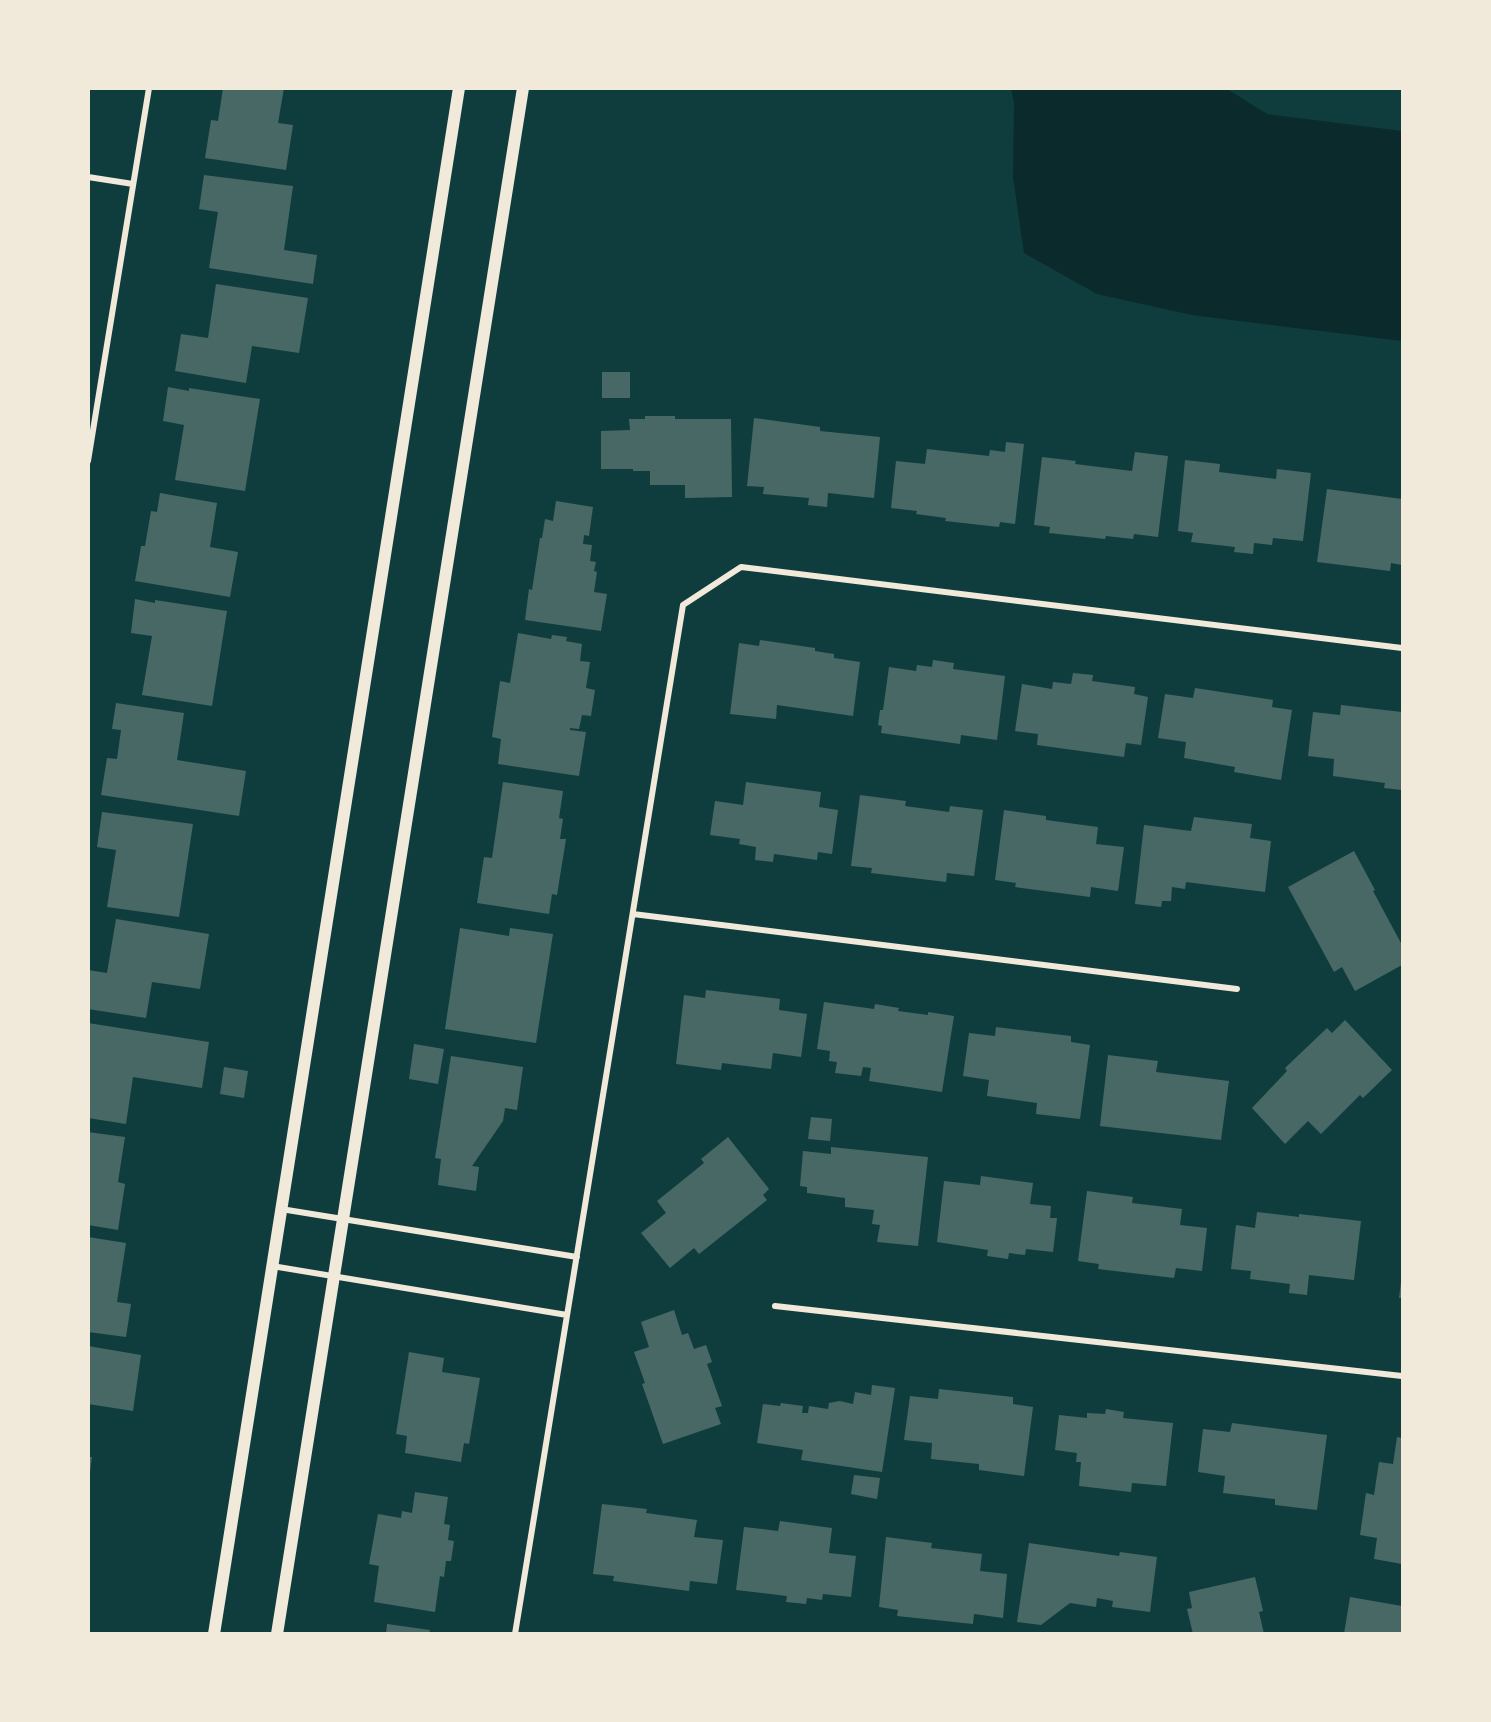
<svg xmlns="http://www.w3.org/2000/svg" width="1491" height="1722" font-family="'Source Serif 4',serif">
  <rect width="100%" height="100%" fill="#0f3d3e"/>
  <path fill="#0a2a2b" d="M1011,89H1227L1267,114L1402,131V341L1192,315L1097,294L1024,253L1013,177L1014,102Z"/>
  <path fill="#486865" d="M223,88H284L278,123L293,125L286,170L205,158L211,120L218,121Z
    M204,175L293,186L284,250L317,255L313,284L209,268L218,212L199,209Z
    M216,284L308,298L299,353L252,346L246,383L175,371L181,334L208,338Z
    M602,372H630V398H602Z
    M168,387L189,391V388L260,399L245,491L175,480L184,425L163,421Z
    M645,416H675V419H731L732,497L685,498V485H650V471H633V469H601V431L630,430L629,419H645Z
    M754,418L820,427V431L880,437L874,498L828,493L827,507L808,505L809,498L763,494L764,487L747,486Z
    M1006,442L1024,444L1015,524L1000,522L999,527L945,521L946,518L916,514L917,511L891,508L896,461L925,464L927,449L989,456L990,450L1005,452Z
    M1135,452L1168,456L1158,537L1134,534L1133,539L1106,536L1105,539L1049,533L1050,527L1034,525L1042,457L1076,461L1075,464L1132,471Z
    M1185,460L1220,464L1219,472L1276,479L1277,469L1311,473L1303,541L1273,538L1272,545L1254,543L1253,554L1234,552L1235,547L1191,542L1193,533L1178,531Z
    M1327,489L1402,499V565L1391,563L1390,571L1317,562Z
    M160,493L217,503L210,547L238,552L230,597L135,581L141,546H145L151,511L157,512Z
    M556,501L593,507L589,536L584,535L583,544L592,545L590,561L596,562L594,571L597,572L594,592L607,594L601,631L525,620L529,589L532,590L540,538H542L545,519L553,521Z
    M135,599L155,603V600L227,611L212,706L142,695L152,636L131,633Z
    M518,633L551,639L552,635L567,637L566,641L582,644L580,661L590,662L586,688L595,690L591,716L582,715L579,729L570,728V730L586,732L579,776L498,764L501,739L492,737L500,681L510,683Z
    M760,640L815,648V651L834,654V658L860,662L853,716L777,705L776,719L730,714L739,643L759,646Z
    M933,660L954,663L953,669L1005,676L997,740L961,735L960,744L881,733L882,726L878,725L880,710H883L889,667L916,671L917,665L932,667Z
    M1073,673L1093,675L1092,681L1135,687L1134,694L1148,697L1141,745L1126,743L1124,757L1037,745L1038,734L1015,731L1022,684L1052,689L1053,682L1071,684Z
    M1195,688L1273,700L1272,707L1292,710L1281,780L1234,772L1235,767L1184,758L1186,742L1158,738L1165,694L1193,698Z
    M116,703L184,713L177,760L246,771L239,816L101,795L107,758L117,759L121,730L112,729Z
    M1341,705L1402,712V790L1384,788L1385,783L1333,776L1334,759L1308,756L1313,712L1340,715Z
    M503,782L563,791L559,818L563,819L560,839H566L557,895L552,894L549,914L477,903L484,857L492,858Z
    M746,782L821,792L819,807L838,810L832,854L818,852L817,860L774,854L773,862L755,860L756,847L739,844L740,839L710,835L715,801L743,805Z
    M860,795L906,801L905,806L949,812L950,806L983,810L974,876L947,873L946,882L871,873L872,868L851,866Z
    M1004,810L1046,816V820L1098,827L1096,844L1124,847L1118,891L1091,887L1090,897L1015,887L1016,883L995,880Z
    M102,812L193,824L179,917L107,907L116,850L97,847Z
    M1194,817L1252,824L1250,838L1271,841L1265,892L1186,882L1185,889L1172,887L1171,901H1162L1161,907L1135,904L1144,825L1191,831Z
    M1354,851L1375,890L1373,891L1402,945V965L1355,991L1342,967L1334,972L1288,887Z
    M116,919L209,934L200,989L152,982L146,1018L88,1009V970L107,973Z
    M460,928L509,936L510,928L553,934L536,1043L445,1029Z
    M706,990L780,999L779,1010L807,1014L801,1057L773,1053L771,1069L722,1063L721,1070L676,1064L684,995L705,998Z
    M824,1002L874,1009L875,1004L899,1008L898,1011L928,1015V1012L954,1016L942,1092L869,1081L871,1068L863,1067L861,1076L835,1073L837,1062L829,1061L830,1051L817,1049Z
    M1345,1020L1392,1070L1363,1098L1360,1095L1321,1134L1308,1121L1285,1144L1252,1108L1287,1071L1285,1068L1327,1028L1332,1033Z
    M88,1023L209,1042L202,1088L133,1077L126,1124L88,1118Z
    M996,1027L1071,1036V1042L1090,1045L1080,1119L1036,1114L1037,1103L987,1096L989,1080L963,1076L969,1033L995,1036Z
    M414,1044L444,1049L438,1084L409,1079Z
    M1108,1055L1158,1061L1156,1072L1229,1081L1221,1140L1100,1126Z
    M451,1056L523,1067L517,1110L505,1108L503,1121L472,1166L479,1167L476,1191L438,1185L441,1159L435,1158Z
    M224,1067L248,1071L244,1098L220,1094Z
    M811,1117L832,1119L830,1141L808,1139Z
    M88,1132L125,1137L118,1182L125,1184L118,1230L88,1225Z
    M728,1137L769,1189L763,1195L767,1200L699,1254L694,1248L670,1268L641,1233L666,1213L657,1201L704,1163L701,1159Z
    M831,1147L928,1157L918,1246L877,1242L880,1225L872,1224L874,1210L845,1207V1198L807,1193V1187L800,1186L803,1151L831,1154Z
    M981,1176L1033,1183L1030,1204L1051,1206L1050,1218H1057L1053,1252L1026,1249L1025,1255L1009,1253L1008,1259L987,1256L988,1250L937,1242L944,1181L980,1185Z
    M1087,1191L1133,1197L1132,1203L1182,1209L1180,1225L1207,1228L1202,1271L1176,1268L1174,1278L1098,1269L1099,1264L1078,1261Z
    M1257,1212L1299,1217V1214L1361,1221L1354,1280L1309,1275L1307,1295L1289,1293L1290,1284L1250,1279L1251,1271L1231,1269L1236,1225L1255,1228Z
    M88,1237L126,1243L117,1302L131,1304L126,1337L88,1332Z
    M1401,1282H1402V1298H1399Z
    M674,1310L682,1335L688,1333L694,1349L706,1345L712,1362L707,1364L722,1406L715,1408L721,1424L663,1444L642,1384L645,1383L634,1352L649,1347L641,1322Z
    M88,1346L141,1355L133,1411L88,1404Z
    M409,1352L444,1358L442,1372L480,1378L469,1444L464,1443L461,1462L405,1453L407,1436L396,1434Z
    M872,1385L895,1388L882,1472L801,1460L803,1450L757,1443L763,1404L780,1406L781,1403L803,1406L802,1413H808L809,1406L828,1409L829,1403L840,1401L853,1404L855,1392L871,1395Z
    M939,1389L1013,1397V1404L1033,1407L1024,1476L979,1470V1464L931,1459L932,1443L904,1440L910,1396L938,1399Z
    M1106,1409L1124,1412L1123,1418L1173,1423L1166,1486L1132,1483L1131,1492L1079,1486L1081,1462H1076L1077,1453L1055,1450L1059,1415L1087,1418V1413L1105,1414Z
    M1232,1423L1327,1435L1317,1510L1275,1505V1499L1223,1493L1225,1476L1198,1472L1203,1429L1230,1432Z
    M1397,1437L1402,1438V1564L1374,1559L1377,1538L1360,1535L1366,1493L1374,1495L1379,1462L1393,1464Z
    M88,1457H92L90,1472L88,1471Z
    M854,1475L880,1478L877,1499L851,1494Z
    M415,1492L448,1497L444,1524L450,1525L448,1540L454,1541L451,1561H446L444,1577L440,1576L435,1612L374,1602L379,1566L369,1564L378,1514L401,1518L402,1511L412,1513Z
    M602,1504L647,1509L646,1513L697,1520L694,1537L723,1540L717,1584L690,1581L689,1591L613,1581L614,1576L593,1574Z
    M780,1521L832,1528L829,1553L856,1556L851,1597L823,1594L822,1600L807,1598L806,1604L786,1602L787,1596L736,1590L744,1527L778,1531Z
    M886,1537L932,1543L931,1548L982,1554L980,1571L1007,1574L1003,1618L974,1614L973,1624L897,1616L898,1610L879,1607Z
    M1029,1543L1119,1556L1120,1552L1157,1557L1150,1612L1112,1607L1113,1601L1097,1598L1096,1607L1070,1603L1041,1625L1017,1622Z
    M1255,1577L1263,1611L1259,1612L1264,1634H1193L1187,1609L1192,1608L1189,1592Z
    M1350,1597L1402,1606V1634H1344Z
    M387,1624L430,1630L429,1634H386Z"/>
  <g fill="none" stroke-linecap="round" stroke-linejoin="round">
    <path stroke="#f1e9da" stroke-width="6" d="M88,177L133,184
      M88,461L149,88
      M633,914L1237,989
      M281,1209L577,1257
      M272,1266L567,1315
      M775,1306L1402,1376
      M515,1634L683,605L741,567L1402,648"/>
    <path stroke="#f1e9da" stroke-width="12" d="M214,1634L459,88
      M277,1634L523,88"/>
  </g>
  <rect width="1491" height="1722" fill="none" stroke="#f1e9da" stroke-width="180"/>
</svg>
